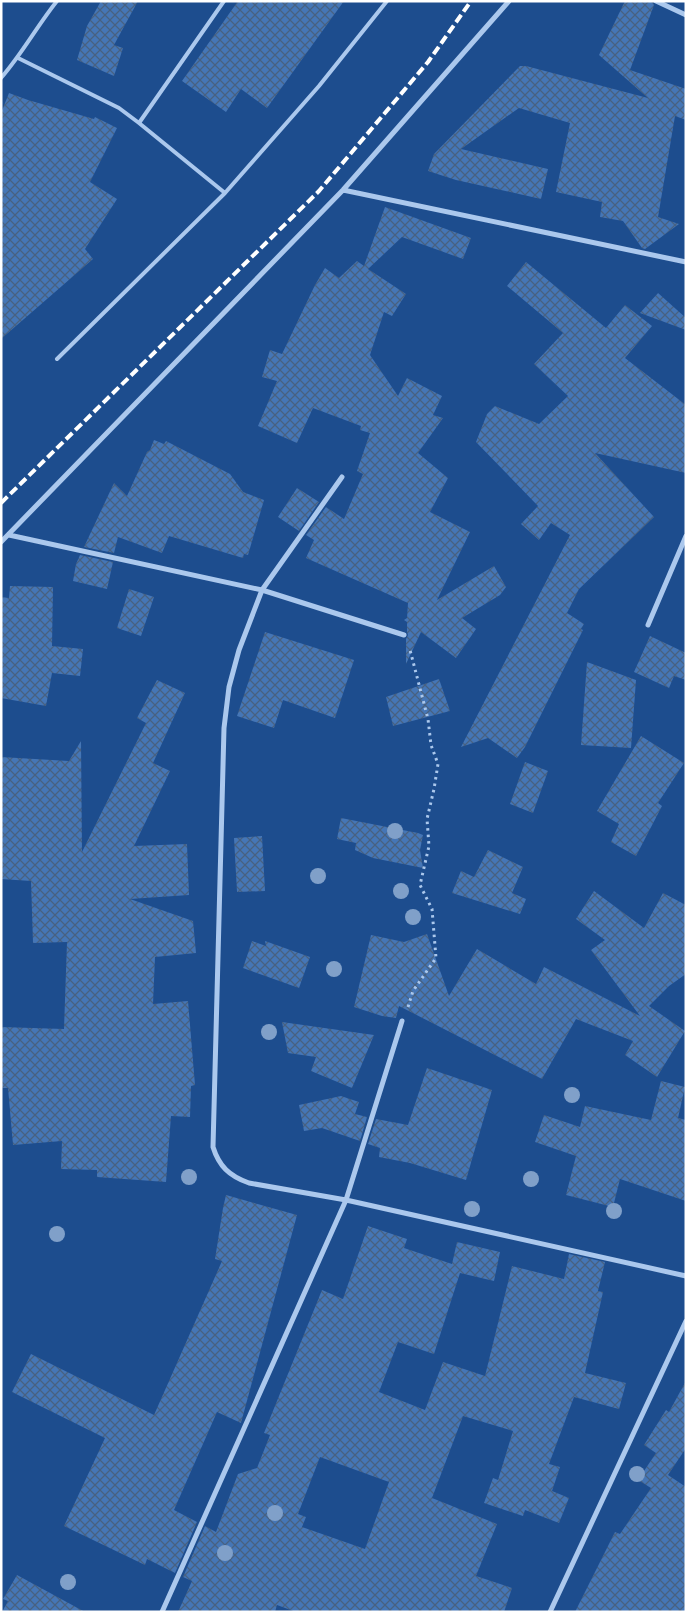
<svg xmlns="http://www.w3.org/2000/svg" width="687" height="1613" font-family="Overpass,sans-serif">
  <defs>
    <pattern id="building-cross-hatch" width="8" height="8" patternUnits="userSpaceOnUse" patternTransform="scale(1.25)"><rect width="8" height="8" fill="#4576b6"/><path d="M0 0l8 8M0 8l8-8" fill="none" stroke="#486181"/></pattern>
  </defs>
  <rect width="100%" height="100%" fill="#1d4d8e"/>
  <path fill="url(#building-cross-hatch)" fill-rule="evenodd" d="M101,1H138L114,45L123,48L114,76L77,60L87,26Z
    M238,1H344L267,108L241,89L226,112L182,81Z
    M625,1H652L654,5L630,70L686,89V120L675,116L658,217L679,224L645,249L642,248L623,221L600,217L602,202L556,192L570,123L519,108L461,149L548,169L541,199L456,180L428,171L434,154L520,66H526L648,98L599,55Z
    M9,93L28,100L94,119L95,117L117,128L90,182L117,199L85,249L93,259L1,339V113Z
    M385,207L471,238L463,259L402,237L368,269L406,294L392,316L384,312L370,355L398,396L407,378L442,396L433,415L443,418L418,453L448,478L430,512L470,532L437,600L494,566L506,587L500,595L462,618L476,629L456,658L421,632L406,664V639L408,635L407,632V622L404,620L407,618L408,603L306,558L314,540L306,535L326,507L344,519L363,474L357,471L370,433L360,430L361,426L313,408L297,443L258,426L277,381L262,377L270,350L282,354L315,285L325,268L339,278L357,261L364,266Z
    M526,262L606,328L625,305L652,326L625,358L686,405V473L595,453L654,517L579,589L567,613L584,624L581,629L583,630L525,747L517,758L488,738L461,747L570,535L551,523L539,540L521,524L538,506L476,442L487,414L495,406L539,424L568,396L534,364L563,333L507,286Z
    M658,293L686,318V330L640,313Z
    M154,440L164,444L166,441L230,474L243,492L264,500L248,555L244,554L243,558L169,536L162,553L118,537L114,553L84,547L114,483L127,496L147,452L150,450Z
    M297,488L319,502L299,531L278,517Z
    M80,555L113,562L107,589L73,581L76,564Z
    M10,586L53,587L52,646L83,649L80,676L52,673L46,706L1,698V597L9,598Z
    M129,589L154,597L141,636L117,628Z
    M265,632L354,660L335,718L283,700L274,728L237,716Z
    M650,636L686,653V680L674,676L669,688L634,672Z
    M587,662L636,680L631,748L581,745Z
    M439,679L450,711L393,726L386,697Z
    M157,680L185,693L153,763L170,771L134,846L187,844L189,895L130,899L193,921L196,953L155,957L153,1004L188,1001L195,1085L191,1086L190,1117L171,1116L166,1182L97,1177V1170L61,1169L62,1141L13,1145L8,1088H1V1027L64,1029L67,942L33,943L31,881L1,879V757L69,761L81,741L82,852L146,723L137,718Z
    M641,736L684,763L658,803L662,806L636,856L611,842L619,824L597,811Z
    M525,762L548,771L533,813L510,804Z
    M341,818L418,833L423,835L420,850L423,868L373,858L355,850L356,843L337,839Z
    M262,836L265,891L237,892L234,838Z
    M488,850L523,867L512,893L526,899L520,914L452,893L461,871L474,877Z
    M594,891L644,928L663,893L686,905V974L669,986L649,1006L685,1031L657,1077L625,1055L633,1041L576,1019L542,1079L399,1006L396,1018L382,1016L354,1007L371,935L404,942L427,934L449,996L477,949L536,984L544,967L640,1016L591,950L605,940L576,919Z
    M252,941L266,946L265,941L310,957L299,988L243,968Z
    M282,1022L374,1035L352,1088L311,1071L316,1057L288,1053Z
    M427,1068L492,1090L466,1180L410,1163L379,1157L380,1148L368,1144L376,1119L408,1125Z
    M661,1081L685,1087L678,1118L686,1120V1201L620,1179L613,1207L566,1195L576,1156L535,1142L544,1115L580,1127L585,1106L651,1120Z
    M341,1096L359,1102L355,1114L367,1117L360,1141L322,1128L304,1131L299,1105Z
    M226,1195L297,1215L241,1423L217,1412L174,1510L197,1522L175,1573L147,1559L145,1565L64,1526L105,1438L12,1392L31,1354L154,1415L222,1261L215,1259L223,1208Z
    M368,1226L407,1239L404,1248L452,1264L457,1242L500,1252L494,1281L460,1273L434,1354L398,1342L379,1392L425,1410L443,1362L485,1376L512,1266L564,1279L569,1254L605,1262L598,1291L603,1292L585,1373L626,1383L619,1409L574,1397L549,1464L560,1467L552,1491L569,1498L559,1523L525,1510L523,1516L484,1503L493,1478L498,1480L513,1431L463,1416L432,1498L497,1524L476,1576L512,1588L504,1612H296L277,1605L275,1612H178L192,1581L183,1577L205,1526L216,1532L238,1474L257,1468L270,1435L264,1433L322,1290L343,1299ZM320,1457L389,1482L365,1549L302,1527L306,1517L298,1514Z
    M686,1381V1448L668,1475L686,1487V1612H575L615,1532L620,1534L651,1488L638,1480L656,1453L644,1445L666,1410L669,1412Z
    M17,1575L85,1612H2L8,1601L3,1599Z"/>
  <g fill="none" stroke-linecap="round" stroke-linejoin="round">
    <path stroke="#abc8ed" stroke-width="3" stroke-dasharray="2.5 4" stroke-linecap="butt" d="M408,1007L413,991L436,958L432,909L420,885L429,846L427,819L434,789L438,764L431,745L428,719L410,650"/>
    <path stroke="#abc8ed" stroke-width="4" d="M18,58L119,108L139,123L224,1
      M1,78C22,54 37,26 57,1
      M139,123L225,193
      M57,359L225,193L319,86L387,1"/>
    <path stroke="#abc8ed" stroke-width="5" d="M656,1L686,15
      M343,190L686,262
      M342,477L262,590L239,650L229,687L224,728L213,1147C219,1166 229,1176 249,1183L346,1200L686,1276
      M9,535L262,590L404,635
      M1,542L343,190L509,1
      M648,625L686,536
      M162,1612L346,1200L402,1021
      M550,1612L686,1321"/>
    <path stroke="#fff" stroke-width="4" stroke-dasharray="9 4" stroke-linecap="butt" d="M1,503L319,191L428,62L471,1"/>
  </g>
  <g fill="#80a0c9">
    <circle cx="395" cy="831" r="8"/>
    <circle cx="318" cy="876" r="8"/>
    <circle cx="401" cy="891" r="8"/>
    <circle cx="413" cy="917" r="8"/>
    <circle cx="334" cy="969" r="8"/>
    <circle cx="269" cy="1032" r="8"/>
    <circle cx="572" cy="1095" r="8"/>
    <circle cx="189" cy="1177" r="8"/>
    <circle cx="531" cy="1179" r="8"/>
    <circle cx="472" cy="1209" r="8"/>
    <circle cx="614" cy="1211" r="8"/>
    <circle cx="57" cy="1234" r="8"/>
    <circle cx="637" cy="1474" r="8"/>
    <circle cx="275" cy="1513" r="8"/>
    <circle cx="225" cy="1553" r="8"/>
    <circle cx="68" cy="1582" r="8"/>
  </g>
  <rect width="687" height="1613" fill="none" stroke="#ffffff" stroke-width="5"/>
</svg>
